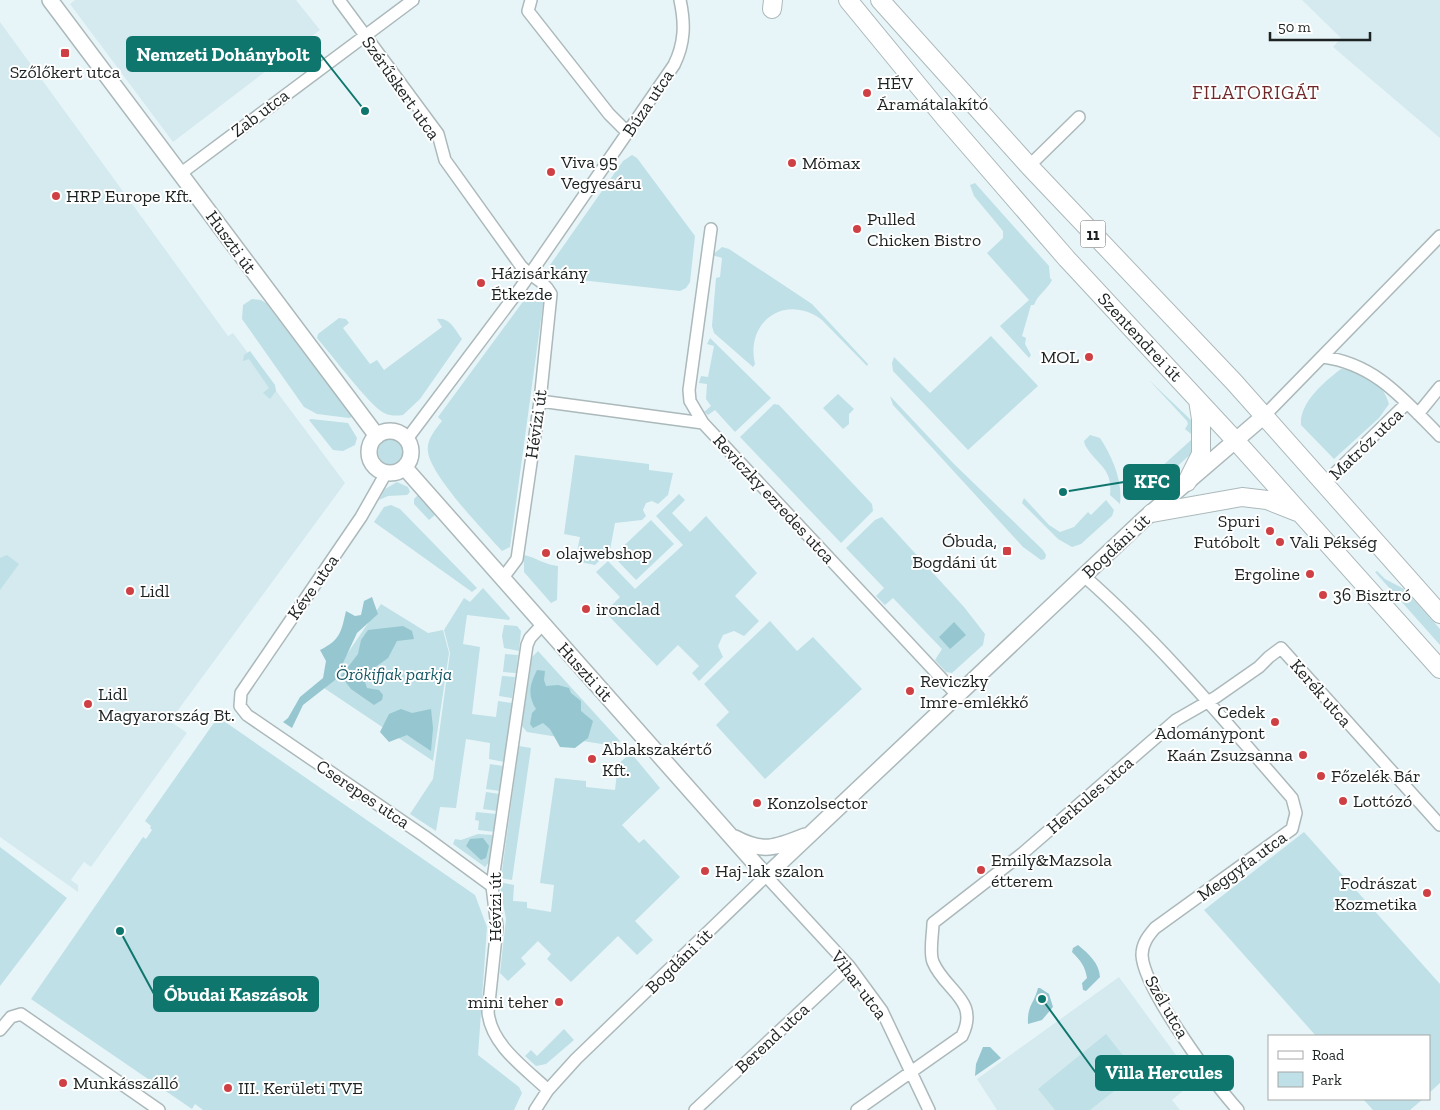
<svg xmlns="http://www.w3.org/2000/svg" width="1440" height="1110" font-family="'Zilla Slab',serif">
  <rect width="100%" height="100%" fill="#e8f5f8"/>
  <path fill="#d4eaef" d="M75,0H296L320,30L173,142L70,4Z
    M1302,0H1440V138L1333,47L1341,38Z
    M0,22L228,336L233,333L345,483L170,721L187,733L91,867L84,862L78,870L71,880L78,885V892L0,837Z
    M1119,977L1195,1081L1172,1100L1180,1110H997L977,1079Z"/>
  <path fill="#bee0e6" d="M632,155L637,158L695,236L690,282L686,288L680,291L553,277L548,270L550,265L623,161Z
    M975,183L1049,266L1050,278L1052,280C1047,290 1038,294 1034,305H1031L1022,336L1026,338L1025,344L1031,355L1029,358L1000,326L1029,300L987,253L1003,238V231L974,196L970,185Z
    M722,247L729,249L812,304L868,364L867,366L822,320C786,293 745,321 755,364L753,367L714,333L712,326L716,278L720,277L722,258L712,255Z
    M530,292L544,297L510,547L502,551C484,531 431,476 428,452C426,440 435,430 442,421L438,417Z
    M252,299L261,300L266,303L352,417L349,418L317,414L304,407L242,319L243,305Z
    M339,318L346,319L349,323L343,328L370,364L377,360L384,370L442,327L437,319C450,317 455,330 462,339L420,399L403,415C397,416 390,416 384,413C369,405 331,354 317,338L318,334Z
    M991,336L1038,386L968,450L893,371L892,363L894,357L930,393Z
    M710,338L771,398L735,432L715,410L708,415L704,412L711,406L706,399L707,384L699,383L701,376L708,377L714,346L707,344Z
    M250,351L275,385L276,391L270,399L263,393L269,388L249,359L243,361L244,355Z
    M1341,369C1363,370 1383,382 1389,404L1379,418L1334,459L1301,425C1299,403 1325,381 1341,369Z
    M1149,380L1192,421L1194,451L1145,496L1138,491L1139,487L1191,440V434L1185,429L1188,424L1187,421Z
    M838,394L854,409L849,414V424L843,429L823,408Z
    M890,396L954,464L1043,550L1046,555L1045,559L1041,560L1023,547L893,405Z
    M774,404L779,405L872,504L873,511L841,543L740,437Z
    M311,419L348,423L357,438L355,445L343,451L333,450L309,420Z
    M1090,435L1100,438C1112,456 1123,481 1120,504L1110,495C1113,467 1097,466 1085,445L1084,441Z
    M378 452a13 13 0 1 1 26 0a13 13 0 1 1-26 0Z
    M575,455L649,464V470L673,473L668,495L658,504L652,501L646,503L643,510L646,516L642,520L615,523L610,550L595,565L575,561L580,537L564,534Z
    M397,482L408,487L410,492L407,495L388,496L379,500L385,489Z
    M679,494L685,500L672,513L690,532L706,516L757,573L735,596L759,621L744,636L734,631L723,635L718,646L723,657L699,681L692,673L699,666L678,645L657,666L605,612L620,597L596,572L608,561L635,589L683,545L656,516Z
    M418,495L436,514L429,520L414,504V499Z
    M1024,498L1049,525L1060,532L1074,527L1088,512L1091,515L1106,500L1114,510L1112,516L1081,544L1072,547L1058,539L1022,503Z
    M391,505L400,509L477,588L472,592L374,522L384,507Z
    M882,517L964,607L985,634L983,645L952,673L946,672L935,660L942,649L893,598L885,605L876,596L884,588L846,548L875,520Z
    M651,520L674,544L636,580L613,556Z
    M7,555L19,564L0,590V558Z
    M524,555C537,558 545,565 558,566L557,600L551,603L524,572Z
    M1377,571L1385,579L1404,589L1440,629V645L1375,572Z
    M483,588L510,618L509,620L467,615L463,644L480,647L472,714L496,717L498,701L512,703L504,762L489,759L490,743L466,739L456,808L440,807L436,831L410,814L433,779L450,653L444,630L464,598L470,602Z
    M381,604L428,633L443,630L449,653L433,761L324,688Z
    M770,621L797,651L813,637L862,689L765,779L716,725L729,712L704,684Z
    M504,625L517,626L521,631L519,651L504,648L502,636Z
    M538,651L620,741L614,746L527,732L522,726L532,657Z
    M505,654L518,655L516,673L503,672Z
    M502,676L515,677L512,698L499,696Z
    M218,717L475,895L487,927L478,1055L519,1087L522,1093L514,1110H203L195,1104L192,1109L31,999L143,837L146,839L152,830L150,828L151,826L145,821Z
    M519,746L531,748L512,880L501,878Z
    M631,753L660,788L622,825L639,843L644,839L680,877L635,921L653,940L637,955L618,936L571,982L547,959L551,954L538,941L521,958L526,964L508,981L500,973L506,919L499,882L514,885L513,901L527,902V908L551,912L554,885L540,883L555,778L586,781V787L615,790L618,764Z
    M490,764L503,766L500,791L486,789Z
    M486,792L500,794L497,811L483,809Z
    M476,812L497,814L495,832L478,830L479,821L475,820Z
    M1304,832L1440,984V1083L1429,1093V1036H1316L1204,910Z
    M478,834L493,835L491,860L485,867L453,844L455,839L461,840Z
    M0,847L67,898L0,986Z
    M564,1029L574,1040L546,1064L536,1066L525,1056L531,1050L537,1056Z
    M1106,1034L1137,1073L1090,1110H1055L1038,1089Z
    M1363,1099H1423L1410,1110H1373Z"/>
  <path fill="#96c6cf" d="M372,597L378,614L357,633L335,680L303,705L292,728L283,722L288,718L300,697L323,678L326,661L320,650C340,640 341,633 346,611L355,616L361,615L364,601Z
    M954,622L966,635L950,649L939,637Z
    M403,626L412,631L414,639L397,641L388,658L363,676L367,688L379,690L383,695L382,700L374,705L351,689L341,676L358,654L361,640L368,630Z
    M537,670L545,671L544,680L546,686L558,685L569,688L571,693L581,701V711L593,721L588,738L575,748L560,747L550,729L543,723L533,728L530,724L532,713L536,709C527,695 530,684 537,670Z
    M401,709L412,713L431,709L433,728L431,751L407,735L389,742L380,732L389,714Z
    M483,838L489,846L486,858L481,860L466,846L470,839Z
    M1078,945C1089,954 1099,963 1100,977L1086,991L1083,990L1082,983L1087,978C1085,966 1081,961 1072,952L1073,948Z
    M1038,988H1040L1049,994L1053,1007L1042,1020L1028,1024C1027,1005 1034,1004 1038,988Z
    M983,1047H990L1001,1058L975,1076L976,1064Z"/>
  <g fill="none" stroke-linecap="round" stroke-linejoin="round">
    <defs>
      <path id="street" d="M339,0L438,134L445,160L521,266C533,279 542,278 551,294L540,401L517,559L502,579
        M531,0L528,11L609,114L628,133
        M1029,166L1079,117
        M180,174L413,0
        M1323,357C1376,364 1404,400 1440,436
        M540,401L703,423L958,696
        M1418,414L1440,387
        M1264,416L1440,236
        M703,423L690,401L689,390L711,229
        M407,439L519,290L674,65C685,43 685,23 680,0
        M386,473L361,517L241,693L240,706L247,715L424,836L492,886
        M1324,484L1407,403
        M1084,576C1160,643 1226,722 1292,798L1296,813L1292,829L1155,928C1148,936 1142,944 1142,955C1143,988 1214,1083 1238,1110
        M542,625L530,638L527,645L492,886L497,927L488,1012C491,1045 525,1068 548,1090
        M0,1030L11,1017L21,1014L159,1110
        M535,1110L548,1090L576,1059L766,876L849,966L882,1011L929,1110
        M695,1110L849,966
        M857,1110L962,1036C980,1000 945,991 933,962C929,952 933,934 933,923L1023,853L1176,720L1216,697L1259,667L1269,657L1281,648L1440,825"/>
      <path id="secondary" d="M50,0L377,436
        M369 452a21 21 0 1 1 42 0a21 21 0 1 1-42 0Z
        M405,468L766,876L1144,519L1264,416
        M735,838C763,853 775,848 805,836"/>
      <path id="primary" d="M848,0L944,117L1067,259L1235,440L1440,669
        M880,0L1029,166L1234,382L1440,614
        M772,9L773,0
        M1187,482L1201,454V419L1198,400
        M1152,513L1242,497L1267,500L1297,512"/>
    </defs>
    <use href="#street" stroke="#acb9bb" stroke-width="14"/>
    <use href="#secondary" stroke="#acb9bb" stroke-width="18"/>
    <use href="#primary" stroke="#acb9bb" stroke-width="20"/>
    <use href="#street" stroke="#fff" stroke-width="11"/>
    <use href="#secondary" stroke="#fff" stroke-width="15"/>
    <use href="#primary" stroke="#fff" stroke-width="18"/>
  </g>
  <g fill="#cf4044" stroke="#fff" stroke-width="2">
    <rect x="60" y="48" width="10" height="10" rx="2.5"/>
    <circle cx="867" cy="93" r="5"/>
    <circle cx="792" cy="163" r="5"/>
    <circle cx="551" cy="172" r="5"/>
    <circle cx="56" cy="196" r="5"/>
    <circle cx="857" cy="229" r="5"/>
    <circle cx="481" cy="283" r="5"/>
    <circle cx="1089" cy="357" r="5"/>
    <circle cx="1270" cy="531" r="5"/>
    <circle cx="1280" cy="542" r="5"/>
    <rect x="1002" y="546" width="10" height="10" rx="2.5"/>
    <circle cx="546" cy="553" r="5"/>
    <circle cx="1310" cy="574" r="5"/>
    <circle cx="130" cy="591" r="5"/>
    <circle cx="1323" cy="595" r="5"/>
    <circle cx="586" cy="609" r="5"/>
    <circle cx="910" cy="691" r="5"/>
    <circle cx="88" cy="704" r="5"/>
    <circle cx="1275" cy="722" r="5"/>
    <circle cx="1303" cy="755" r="5"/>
    <circle cx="592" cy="759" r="5"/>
    <circle cx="1321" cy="776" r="5"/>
    <circle cx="1343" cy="801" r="5"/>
    <circle cx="757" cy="803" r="5"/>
    <circle cx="981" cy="870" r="5"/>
    <circle cx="705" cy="871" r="5"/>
    <circle cx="1427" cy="893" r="5"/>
    <circle cx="559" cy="1002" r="5"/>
    <circle cx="63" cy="1083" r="5"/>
    <circle cx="228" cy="1088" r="5"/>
  </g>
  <g text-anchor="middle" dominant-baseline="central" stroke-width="4" stroke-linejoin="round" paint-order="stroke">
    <rect fill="#fff" stroke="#616464" stroke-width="1" x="1080.5" y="220.5" width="25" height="27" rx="4"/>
    <g font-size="16" font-weight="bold" fill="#1d2222">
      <text x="1093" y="234">11</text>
    </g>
    <g font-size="18" fill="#1d2222" stroke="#fff" text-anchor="start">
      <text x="65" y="72" text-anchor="middle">Szőlőkert utca</text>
      <text x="877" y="83">HÉV<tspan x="877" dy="21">Áramátalakító</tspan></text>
      <text x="561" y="162">Viva 95<tspan x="561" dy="21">Vegyesáru</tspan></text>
      <text x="802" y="163">Mömax</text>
      <text x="66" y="196">HRP Europe Kft.</text>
      <text x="867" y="219">Pulled<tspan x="867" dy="21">Chicken Bistro</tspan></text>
      <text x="491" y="273">Házisárkány<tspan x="491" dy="21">Étkezde</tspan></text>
      <text x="1079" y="357" text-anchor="end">MOL</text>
      <text x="1260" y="521" text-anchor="end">Spuri<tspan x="1260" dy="21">Futóbolt</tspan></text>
      <text x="997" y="541" text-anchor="end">Óbuda,<tspan x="997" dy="21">Bogdáni út</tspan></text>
      <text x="1290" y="542">Vali Pékség</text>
      <text x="556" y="553">olajwebshop</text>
      <text x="1300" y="574" text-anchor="end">Ergoline</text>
      <text x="140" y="591">Lidl</text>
      <text x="1333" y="595">36 Bisztró</text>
      <text x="596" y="609">ironclad</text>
      <text x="920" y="681">Reviczky<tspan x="920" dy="21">Imre-emlékkő</tspan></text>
      <text x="98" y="694">Lidl<tspan x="98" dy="21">Magyarország Bt.</tspan></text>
      <text x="1265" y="712" text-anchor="end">Cedek<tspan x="1265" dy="21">Adománypont</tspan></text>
      <text x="602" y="749">Ablakszakértő<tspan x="602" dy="21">Kft.</tspan></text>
      <text x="1293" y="755" text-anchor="end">Kaán Zsuzsanna</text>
      <text x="1331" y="776">Főzelék Bár</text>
      <text x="1353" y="801">Lottózó</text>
      <text x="767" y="803">Konzolsector</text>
      <text x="991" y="860">Emily&amp;Mazsola<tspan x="991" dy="21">étterem</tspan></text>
      <text x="715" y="871">Haj-lak szalon</text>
      <text x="1417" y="883" text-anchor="end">Fodrászat<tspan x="1417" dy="21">Kozmetika</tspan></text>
      <text x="549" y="1002" text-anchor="end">mini teher</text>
      <text x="73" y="1083">Munkásszálló</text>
      <text x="238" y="1088">III. Kerületi TVE</text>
    </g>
    <g font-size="18" fill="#1d2222" stroke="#fff">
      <text transform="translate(401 88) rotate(55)">Szérűskert utca</text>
      <text transform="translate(648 103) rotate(-56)">Búza utca</text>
      <text transform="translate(260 113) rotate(-37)">Zab utca</text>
      <text transform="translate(231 242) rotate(54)">Huszti út</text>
      <text transform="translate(1140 337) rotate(47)">Szentendrei út</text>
      <text transform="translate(536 424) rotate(-82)">Hévízi út</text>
      <text transform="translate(1366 444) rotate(-44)">Matróz utca</text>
      <text transform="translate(774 499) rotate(47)">Reviczky ezredes utca</text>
      <text transform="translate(1116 546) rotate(-43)">Bogdáni út</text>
      <text transform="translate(313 587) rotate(-55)">Kéve utca</text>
      <text transform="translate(585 672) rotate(48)">Huszti út</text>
      <text transform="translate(1321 693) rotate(49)">Kerék utca</text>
      <text transform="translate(363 794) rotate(34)">Cserepes utca</text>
      <text transform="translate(1090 795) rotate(-41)">Herkules utca</text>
      <text transform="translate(1242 866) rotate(-36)">Meggyfa utca</text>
      <text transform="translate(495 907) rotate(-90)">Hévízi út</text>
      <text transform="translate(679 961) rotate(-44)">Bogdáni út</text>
      <text transform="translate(859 985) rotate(53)">Vihar utca</text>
      <text transform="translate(1167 1007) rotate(60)">Szél utca</text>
      <text transform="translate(772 1038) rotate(-43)">Berend utca</text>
    </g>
    <g font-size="18" font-style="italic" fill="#165863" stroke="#fff">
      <text x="394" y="674">Örökifjak parkja</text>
    </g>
    <g font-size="19" letter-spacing="1" fill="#6e2828" stroke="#fff">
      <text x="1256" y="92">FILATORIGÁT</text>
    </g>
  </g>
  <path fill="none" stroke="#0f766e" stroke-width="2" d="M365 111L320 54M1063 492L1124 482M120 931L154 994M1042 999L1096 1073"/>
  <g fill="#0f766e" stroke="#fff" stroke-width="2">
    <circle cx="365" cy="111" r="5"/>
    <circle cx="1063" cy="492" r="5"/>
    <circle cx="120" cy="931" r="5"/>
    <circle cx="1042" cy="999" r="5"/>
  </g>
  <g fill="#0f766e" stroke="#0f766e" stroke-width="2">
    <rect x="127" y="37" width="193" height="34" rx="5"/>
    <rect x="1124" y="465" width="55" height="34" rx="5"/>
    <rect x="154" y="977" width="164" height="34" rx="5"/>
    <rect x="1096" y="1056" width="137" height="34" rx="5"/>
  </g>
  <g font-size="19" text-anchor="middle" font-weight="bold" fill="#fff">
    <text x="223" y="61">Nemzeti Dohánybolt</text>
    <text x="1152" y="488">KFC</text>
    <text x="236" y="1001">Óbudai Kaszások</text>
    <text x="1164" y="1079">Villa Hercules</text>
  </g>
  <rect x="1268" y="1035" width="162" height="65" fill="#ffffff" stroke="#a5a7a7"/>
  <rect x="1278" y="1051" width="25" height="8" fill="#ffffff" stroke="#a5a7a7"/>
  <text x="1312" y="1060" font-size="15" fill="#1d2222">Road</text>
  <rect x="1278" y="1072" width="25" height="15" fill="#bee0e6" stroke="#a5a7a7"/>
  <text x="1312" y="1085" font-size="15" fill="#1d2222">Park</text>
  <path d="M1270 32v8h100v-8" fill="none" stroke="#1d2222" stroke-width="2.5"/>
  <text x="1278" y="32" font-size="15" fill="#1d2222" stroke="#ffffff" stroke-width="4" paint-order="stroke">50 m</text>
</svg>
